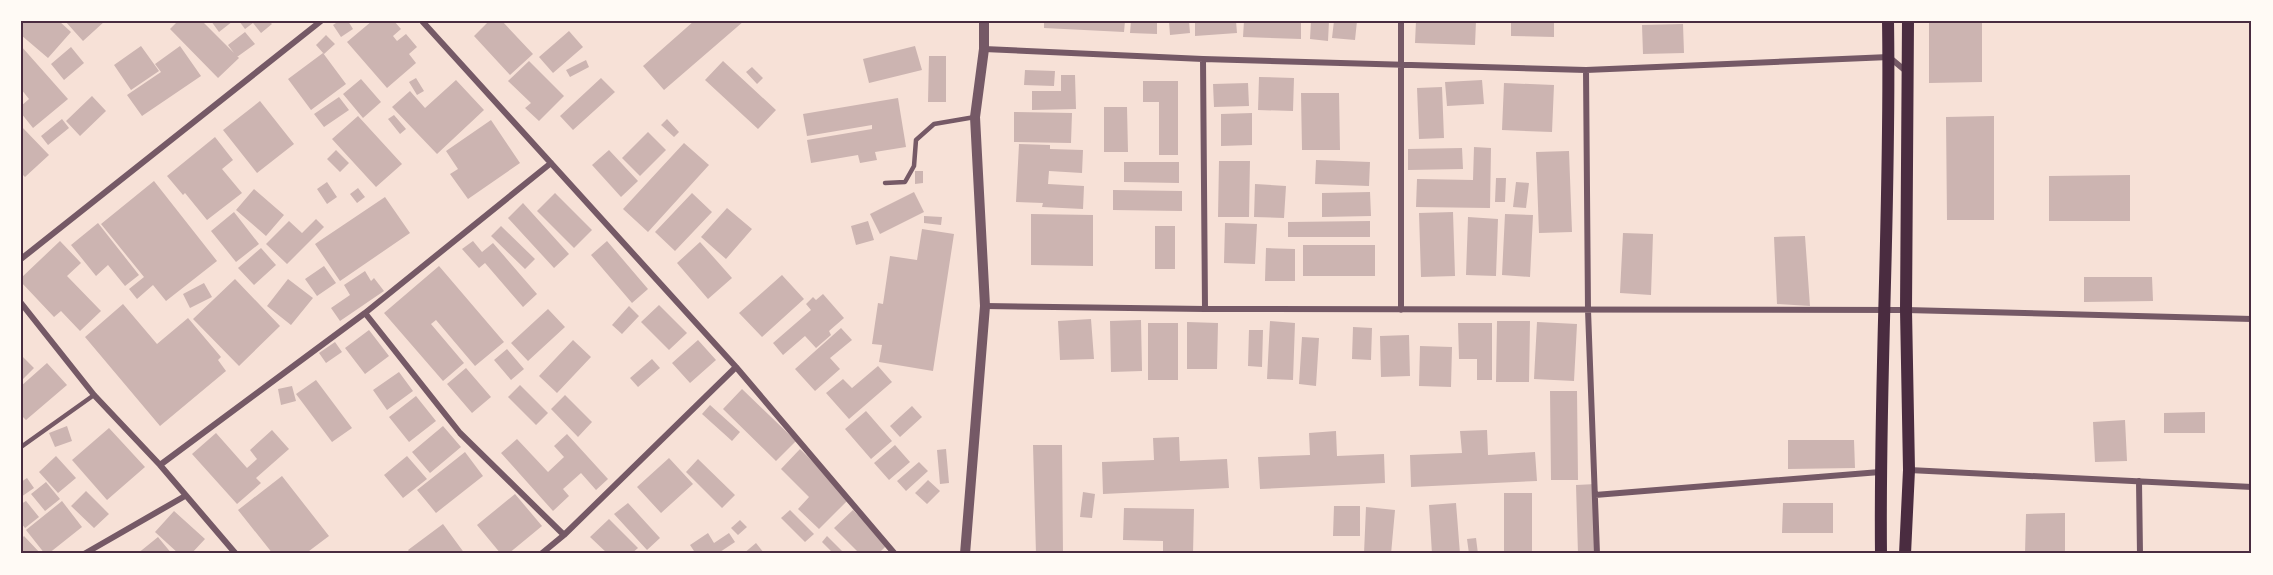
<svg xmlns="http://www.w3.org/2000/svg" width="2273" height="575" font-family="'Work Sans',sans-serif">
  <rect width="100%" height="100%" fill="#f7e1d7"/>
  <path fill="#ccb4b1" d="M21,21H59L71,32L48,58L21,35Z
    M65,21H105L83,41Z
    M178,21H202L239,58L218,78L170,29Z
    M211,21H233L219,32Z
    M239,21H269L272,24L261,33L253,23L245,29Z
    M339,21H348L353,29L341,37L333,25Z
    M372,21H394L401,29L393,36L397,41L406,34L417,47L409,54L416,63L387,88L347,42Z
    M489,21H502L533,54L510,75L474,36Z
    M694,21H744L664,90L643,66Z
    M1044,21H1125L1124,32L1044,28Z
    M1131,21H1157V34L1130,33Z
    M1169,21H1189L1190,33L1170,35Z
    M1195,21H1236L1237,33L1195,36Z
    M1244,21H1301V39L1243,37Z
    M1311,21H1329L1328,41L1310,39Z
    M1334,21H1357L1355,40L1332,38Z
    M1416,21H1476L1475,45L1415,43Z
    M1511,21H1554V37L1511,36Z
    M1929,21H1982V82L1929,83Z
    M1683,24L1684,53L1643,54L1642,25Z
    M569,31L583,47L553,73L539,57Z
    M245,32L255,44L237,57L228,45Z
    M326,35L335,44L324,54L316,45Z
    M21,46L68,99L33,128L21,113V106L29,99L21,89Z
    M141,46L159,71L131,90L114,65Z
    M180,46L201,76L142,116L127,95L161,72L155,64Z
    M915,46L922,70L869,83L863,59Z
    M71,47L84,63L64,80L51,64Z
    M323,53L346,84L311,110L288,79Z
    M929,56H946V102H928Z
    M586,60L589,67L570,77L566,70Z
    M529,61L564,96L539,121L525,108L531,103L508,81Z
    M723,61L776,110L758,129L705,80Z
    M752,67L763,78L757,84L746,72Z
    M1025,70L1055,71L1054,86L1024,85Z
    M1061,75H1075L1076,109L1032,110V91H1061Z
    M1259,77L1294,78L1293,111L1258,110Z
    M416,78L424,91L417,95L409,82Z
    M601,78L615,92L573,130L560,116Z
    M361,79L381,102L363,118L343,94Z
    M456,80L484,110L437,154L392,107L410,91L425,108Z
    M1482,80L1484,104L1447,106L1445,82Z
    M1143,81H1178V155H1159V102H1143Z
    M1248,83L1249,106L1214,107L1213,84Z
    M1504,83L1554,85L1552,132L1502,130Z
    M1442,87L1444,138L1419,139L1417,88Z
    M1301,93H1339L1340,150H1302Z
    M92,96L106,111L80,136L66,121Z
    M339,97L349,110L324,127L314,114Z
    M898,98L906,147L875,152L877,160L860,163L858,155L811,163L807,140L872,129V125L807,136L803,114Z
    M260,101L294,144L257,173L223,130Z
    M1104,107H1127L1128,152H1104Z
    M1014,112L1072,113L1071,143L1014,142Z
    M1252,113V145L1221,146V114Z
    M394,115L406,129L400,134L388,119Z
    M358,116L402,164L376,187L332,139Z
    M1994,116V220H1947L1946,117Z
    M62,119L69,128L48,145L41,136Z
    M667,119L679,132L674,137L661,125Z
    M491,120L520,163L468,199L450,174L458,169L446,151Z
    M21,126L49,155L25,177L21,173Z
    M648,132L666,150L640,176L622,158Z
    M215,137L233,160L222,169L242,193L207,220L185,193L183,195L167,176Z
    M684,143L709,165L648,232L623,209Z
    M1019,144L1050,145V149L1083,150L1082,173L1049,171L1048,184L1084,186L1083,209L1042,207L1043,203L1016,202Z
    M1474,147L1491,148L1490,208L1416,207L1417,179L1473,180Z
    M1462,148L1463,169L1408,170V149Z
    M336,150L349,163L340,172L327,159Z
    M609,150L638,181L621,197L592,165Z
    M1569,151L1572,232L1539,233L1536,152Z
    M1316,160L1370,162L1369,186L1315,184Z
    M1219,161H1250L1249,217H1218Z
    M1124,162H1179V183L1124,182Z
    M915,171H923V183L915,184Z
    M2130,175V221H2049V176Z
    M1496,178H1506L1505,202H1495Z
    M154,181L217,261L166,301L153,285L137,299L129,289L144,277L101,224Z
    M327,182L337,197L327,204L317,189Z
    M1516,182L1529,183L1526,208L1513,207Z
    M1255,184L1286,186L1284,218L1254,217Z
    M358,188L365,197L357,203L350,194Z
    M254,189L284,215L266,236L236,210Z
    M1113,190L1182,191V211L1113,210Z
    M914,192L924,212L880,234L870,214Z
    M1370,192L1371,216L1322,217V193Z
    M555,193L592,230L574,248L537,211Z
    M692,193L712,212L675,251L655,232Z
    M385,197L410,233L340,281L315,244Z
    M523,203L569,254L554,268L508,218Z
    M727,208L752,229L726,259L701,237Z
    M234,212L259,244L236,262L211,231Z
    M1453,212L1455,276L1421,277L1419,213Z
    M1031,214L1093,215V266L1031,265Z
    M1505,214L1533,215L1530,277L1502,275Z
    M924,216L942,217L941,225L924,223Z
    M1468,217L1498,219L1496,276L1466,275Z
    M316,219L324,227L287,264L266,244L289,221L302,233Z
    M868,221L874,240L856,245L851,226Z
    M1370,221V237H1288V222Z
    M98,223L139,275L125,286L108,265L96,276L71,245Z
    M1225,223L1257,224L1255,264L1224,263Z
    M501,226L535,259L525,269L491,236Z
    M1155,226H1175V269H1155Z
    M922,229L954,234L933,371L879,362L882,345L872,344L878,303L883,304L890,256L917,260Z
    M1623,233L1653,234L1651,295L1620,293Z
    M1805,236L1810,306L1777,304L1774,237Z
    M60,241L81,263L67,276L101,311L80,331L61,311L54,317L21,282V278Z
    M473,241L482,252L493,243L537,294L523,307L485,263L479,268L462,249Z
    M607,241L648,289L632,303L591,255Z
    M700,242L732,278L708,299L677,263Z
    M1303,245H1375V276H1303Z
    M261,248L276,265L254,285L238,268Z
    M1266,248L1295,249V281H1265Z
    M324,266L336,283L317,296L305,279Z
    M439,266L504,342L475,366L436,320L431,324L464,363L443,381L384,313Z
    M365,271L371,281L374,278L384,291L340,321L331,308L350,295L344,285Z
    M782,275L804,299L762,337L739,313Z
    M2084,277H2152L2153,301L2084,302Z
    M235,279L280,326L239,366L193,319Z
    M288,279L313,298L291,325L267,306Z
    M204,283L212,297L190,308L183,294Z
    M823,294L844,318L829,331L831,335L816,348L805,336L783,355L773,343L811,310L806,304L813,297L816,300Z
    M123,304L157,344L188,318L221,357L218,360L226,371L160,426L85,337Z
    M659,305L687,333L669,350L641,322Z
    M629,306L639,316L622,334L612,325Z
    M548,309L565,327L528,361L511,343Z
    M1091,319L1094,359L1060,360L1058,321Z
    M1141,320L1142,371L1111,372L1110,321Z
    M1270,321L1295,323L1293,380L1267,379Z
    M1497,321H1530L1529,382H1496Z
    M1187,322L1218,323L1217,369H1187Z
    M1537,322L1577,324L1574,381L1534,379Z
    M1148,323H1178V380H1148Z
    M1458,323H1492V380H1477V359H1459Z
    M1353,327L1372,328L1371,360L1352,359Z
    M841,328L852,340L830,358L840,369L815,391L795,369Z
    M369,330L389,356L365,374L345,348Z
    M1249,330H1263L1262,367L1248,366Z
    M1409,335L1410,376L1381,377L1380,336Z
    M1302,337L1319,338L1316,386L1299,384Z
    M573,340L591,357L557,393L539,376Z
    M698,340L716,360L690,383L672,363Z
    M335,342L342,352L326,363L319,353Z
    M1420,346L1452,347L1451,387L1419,386Z
    M507,349L524,369L511,380L494,360Z
    M21,355L34,368L21,381Z
    M652,359L660,368L638,387L630,378Z
    M47,363L67,385L26,420L21,415V386Z
    M878,366L892,382L849,419L826,393L843,379L852,388Z
    M466,368L491,397L472,413L447,384Z
    M399,372L413,391L387,410L373,390Z
    M316,380L352,428L332,442L296,394Z
    M520,385L548,413L536,425L508,397Z
    M292,386L296,401L281,405L278,389Z
    M742,389L796,441L776,461L723,409Z
    M1550,391H1577L1578,480H1551Z
    M565,395L592,422L578,437L551,409Z
    M416,396L436,421L409,442L389,417Z
    M710,405L740,432L732,441L702,414Z
    M912,406L922,417L900,437L890,426Z
    M866,411L892,441L871,459L845,429Z
    M2205,412V433H2164V413Z
    M2125,420L2127,461L2095,462L2093,422Z
    M67,426L72,441L55,447L49,433Z
    M443,426L461,447L430,473L412,452Z
    M109,428L145,467L107,500L72,460Z
    M272,430L289,449L256,478L261,483L237,504L192,454L216,433L247,468L257,459L250,450Z
    M1487,430L1488,455L1535,452L1537,481L1411,487L1410,455L1462,453L1460,431Z
    M1336,431L1337,456L1384,454L1385,483L1260,489L1258,457L1310,455L1309,433Z
    M567,434L608,479L596,490L581,473L563,489L569,496L553,511L501,453L517,439L548,472L564,457L554,446Z
    M1179,437L1180,461L1227,459L1229,488L1103,494L1102,462L1154,460L1153,438Z
    M1788,440H1854L1855,468L1788,469Z
    M895,445L910,462L889,480L874,463Z
    M1033,445H1062L1063,554H1036Z
    M800,449L850,498L819,529L798,509L809,497L781,469Z
    M946,449L949,483L940,484L937,450Z
    M465,452L483,476L436,513L417,490Z
    M56,456L76,478L58,493L39,472Z
    M407,456L427,479L403,498L384,475Z
    M669,458L693,484L661,513L637,487Z
    M698,459L735,495L722,508L686,472Z
    M919,462L928,471L906,491L897,481Z
    M282,476L329,536L305,554H273L238,510Z
    M27,478L34,488L21,497V482Z
    M928,480L940,491L927,504L915,493Z
    M46,482L60,499L45,511L31,494Z
    M1596,484L1598,554H1578L1576,485Z
    M86,491L109,514L94,528L71,506Z
    M1083,492L1095,494L1092,518L1080,517Z
    M1504,493H1532V554H1504Z
    M515,494L542,526L508,554H501L477,525Z
    M26,501L39,517L25,528L21,523V504Z
    M62,501L82,527L48,554H45L26,530Z
    M628,503L660,538L647,550L614,514Z
    M1456,503L1460,554H1432L1429,505Z
    M1783,503H1833V533H1782Z
    M1334,506H1360V536H1333Z
    M1366,507L1395,510L1391,554H1364Z
    M1124,508L1194,509L1193,554H1163V541L1123,540Z
    M790,510L814,534L805,542L781,518Z
    M853,510L887,545L878,554H860L834,528Z
    M174,511L205,539L191,554H179L155,532Z
    M2065,513V554H2025L2026,514Z
    M609,519L638,548L631,554H608L590,537Z
    M740,520L747,527L738,535L731,528Z
    M443,524L465,554H411L408,550Z
    M708,533L714,543L729,533L735,542L720,552L722,554H696L690,545Z
    M24,536L41,554H21V539Z
    M827,536L845,554H834L822,542Z
    M158,537L172,554H137Z
    M1476,538L1478,554H1469L1467,539Z
    M756,543L764,553L763,554H743Z"/>
  <g fill="none" stroke-linecap="round" stroke-linejoin="round">
    <path stroke="#755966" stroke-width="4.5" d="M885,183L905,182L914,166L916,140L934,124L975,117
      M21,447L94,395"/>
    <path stroke="#755966" stroke-width="6" d="M422,21L736,367L895,554
      M984,49L1203,59L1586,70L1889,57L1907,72
      M1203,59L1205,309
      M1586,70L1588,310L1597,554
      M21,259L321,21
      M21,303L94,395L160,465L236,554
      M985,306L1205,309L1906,310L2252,319
      M1401,310V21
      M365,313L460,433L564,535
      M160,465L365,313L551,163
      M1909,470L2252,487
      M2139,481L2140,554
      M1595,495L1880,472
      M84,554L185,496
      M541,554L564,535L736,367"/>
    <path stroke="#755966" stroke-width="10" d="M965,554L985,306L975,117L984,49V21"/>
    <path stroke="#4a2c40" stroke-width="12" d="M1881,554C1879,376 1891,199 1888,21
      M1905,554L1909,470L1906,310L1908,21"/>
  </g>
  <rect width="2273" height="575" fill="none" stroke="#fffaf5" stroke-width="45"/>
  <rect x="22" y="22" width="2228" height="530" fill="none" stroke="#4a2c40" stroke-width="2"/>
</svg>
